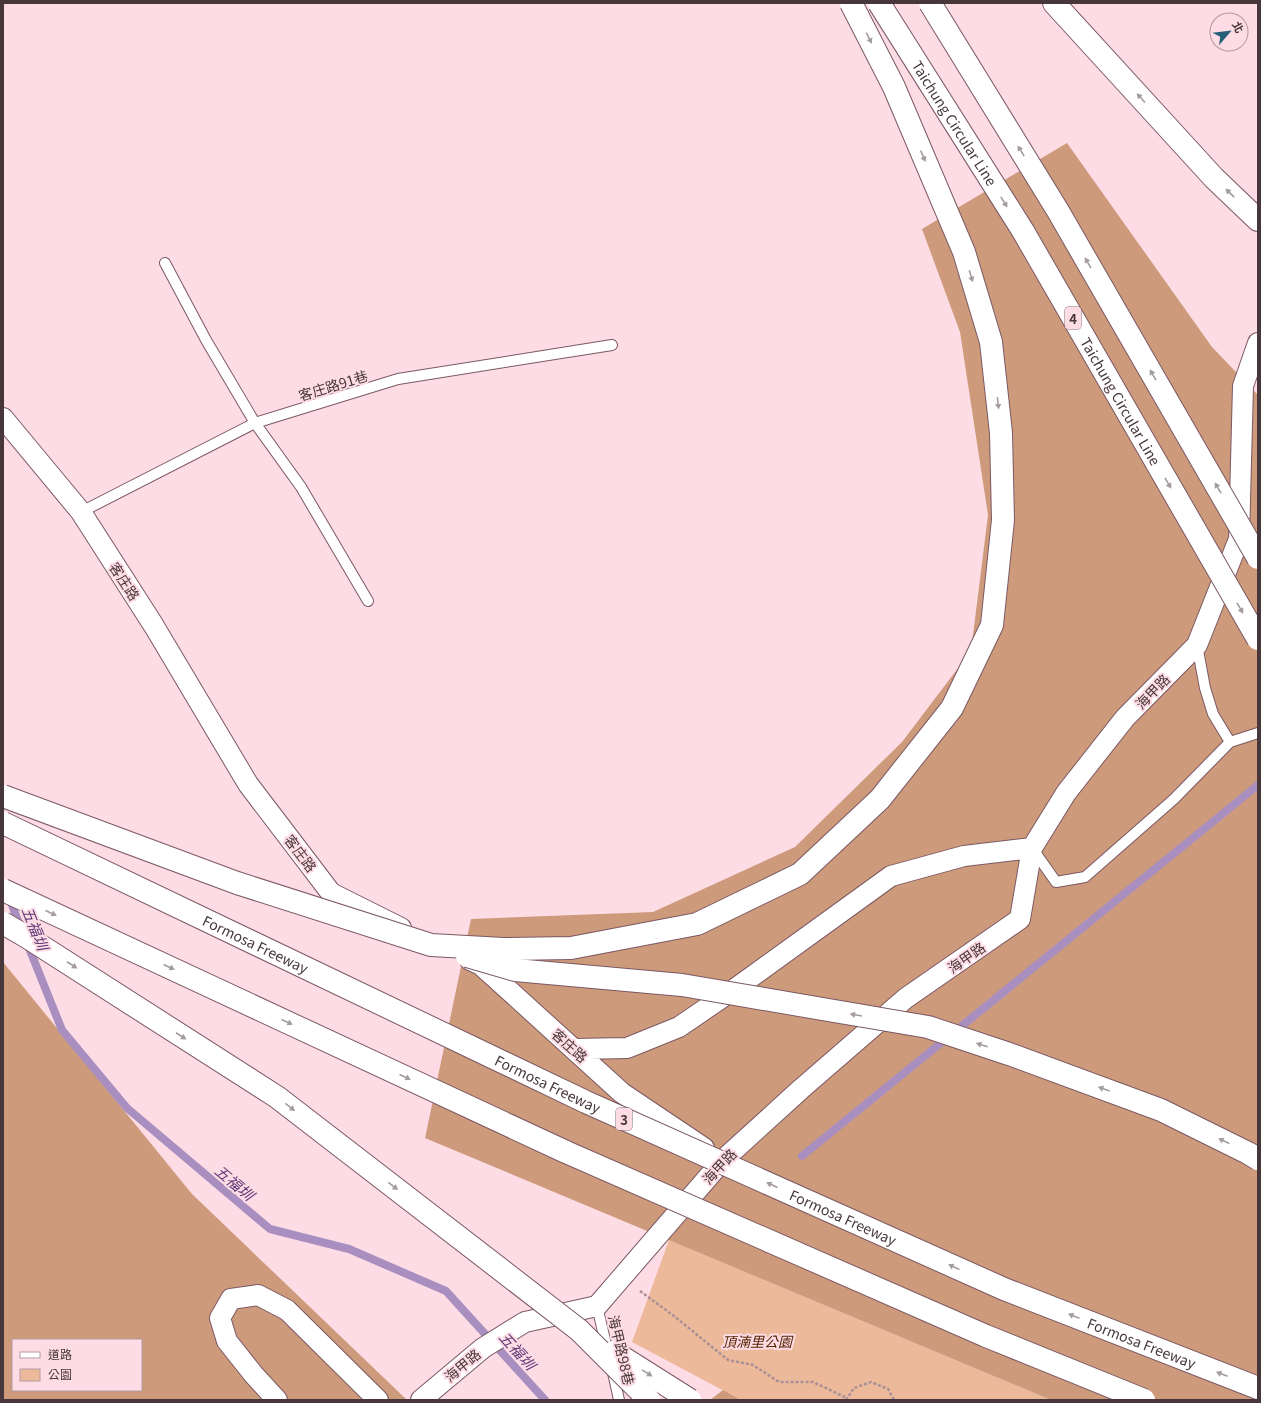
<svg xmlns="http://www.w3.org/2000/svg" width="1261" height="1403" font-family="Georgia,'Noto Sans TC',serif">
  <rect width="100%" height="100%" fill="#fedce5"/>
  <path fill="#edb99b" d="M669,1240L1051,1400H741L632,1342Z"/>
  <path fill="#cd9a7c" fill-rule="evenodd" d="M1067,143L1212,347L1258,395V1400H1051L425,1138L471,919L653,912L795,847L902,742L971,651L988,515L960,332L922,229Z
    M3,962L192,1194L407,1400H3ZM13,1340H141V1390H13Z
    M723,1390L741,1400H710Z"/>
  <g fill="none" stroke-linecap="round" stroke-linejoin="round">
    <path stroke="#a98fbf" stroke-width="8" d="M9,897L21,929
      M27,943L62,1030L127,1108L270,1229L349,1249L446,1291L545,1400
      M802,1156L1258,785"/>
    <defs>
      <path id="lane" d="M165,263L206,340L255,423L301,487L368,601
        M81,512L255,423L398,379L612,345
        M1197,645L1205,688L1213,714L1230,742
        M1032,848L1056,882L1085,877L1174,799L1230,742L1258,733
        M597,1306L608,1353
        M612,1368L619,1400"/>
      <path id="street" d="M3,418L81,512L154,626L248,784L331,893L401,928
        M470,960L481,965L622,1093L704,1148
        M575,1049L627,1048L679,1027L736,988L891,876L964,856L1032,848
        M277,1400L254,1375L227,1341L220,1318L231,1299L258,1295L287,1310L378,1400
        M421,1400L483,1348L525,1322L597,1306L723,1160L801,1089L906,998L1020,919L1032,848L1066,793L1125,718L1197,645L1239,539L1243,386L1258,343"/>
      <path id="highway" d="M1054,3L1214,178L1258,220"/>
    </defs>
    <use href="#lane" stroke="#7b5862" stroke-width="12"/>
    <use href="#street" stroke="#7b5862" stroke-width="22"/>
    <use href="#highway" stroke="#7b5862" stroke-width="24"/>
    <path stroke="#a99096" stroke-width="2.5" stroke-dasharray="3 2" stroke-linecap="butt" d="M640,1291L674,1316L728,1360L753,1365L779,1382H813L847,1398
      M846,1400L854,1388L871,1382L888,1389L894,1400"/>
    <use href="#lane" stroke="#fff" stroke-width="10"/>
    <use href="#street" stroke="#fff" stroke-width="20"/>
    <use href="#highway" stroke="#fff" stroke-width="22"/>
    <defs>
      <g id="highway-bridge">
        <path id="s1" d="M879,3L1023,231L1258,639"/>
        <path d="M930,3L1058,211L1258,558"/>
        <path d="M3,796L237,883L431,945L503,949L571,948L697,924L800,874L880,799L952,708L992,625L1003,520L1001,433L991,342L964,252L894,87L851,3"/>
        <path id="s2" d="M3,823L586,1102L1004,1289L1258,1388"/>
        <path d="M3,890L566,1152L986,1336L1144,1400"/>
        <path d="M3,923L27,937L277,1097L579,1330L649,1400"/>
        <path d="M467,956L515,970L682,985L928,1027L1009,1054L1161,1110L1248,1153L1258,1159"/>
        <path d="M614,1352L690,1400"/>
      </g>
    </defs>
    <use href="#highway-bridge" stroke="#7b5862" stroke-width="24" stroke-linecap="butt"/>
    <use href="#highway-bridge" stroke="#fff" stroke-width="22"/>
  </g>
  <defs><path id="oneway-solid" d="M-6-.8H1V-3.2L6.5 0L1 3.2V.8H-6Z"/></defs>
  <g fill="#a39b9d">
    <use href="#oneway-solid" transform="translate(869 38) rotate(63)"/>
    <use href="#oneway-solid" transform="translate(1141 98) rotate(-132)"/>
    <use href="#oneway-solid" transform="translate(1021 151) rotate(-122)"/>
    <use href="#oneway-solid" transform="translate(923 156) rotate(67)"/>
    <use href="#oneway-solid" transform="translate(1230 193) rotate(-136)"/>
    <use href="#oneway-solid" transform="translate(1004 202) rotate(58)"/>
    <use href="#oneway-solid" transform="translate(1088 263) rotate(-120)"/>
    <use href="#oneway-solid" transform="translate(971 276) rotate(73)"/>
    <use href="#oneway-solid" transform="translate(1153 375) rotate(-120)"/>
    <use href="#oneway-solid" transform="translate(998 403) rotate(84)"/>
    <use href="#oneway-solid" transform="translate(1168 483) rotate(60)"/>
    <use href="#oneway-solid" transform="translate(1218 488) rotate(-120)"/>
    <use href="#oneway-solid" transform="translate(1240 608) rotate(60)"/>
    <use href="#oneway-solid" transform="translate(51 913) rotate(25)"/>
    <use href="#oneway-solid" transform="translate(72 965) rotate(33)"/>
    <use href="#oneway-solid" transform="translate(169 967) rotate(25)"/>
    <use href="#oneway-solid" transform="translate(856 1015) rotate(-170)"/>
    <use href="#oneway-solid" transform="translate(287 1022) rotate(25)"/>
    <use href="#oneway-solid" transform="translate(181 1036) rotate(33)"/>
    <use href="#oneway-solid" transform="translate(982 1045) rotate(-162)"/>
    <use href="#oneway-solid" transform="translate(405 1077) rotate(25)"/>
    <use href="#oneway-solid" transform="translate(1104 1089) rotate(-160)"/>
    <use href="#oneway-solid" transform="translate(290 1107) rotate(38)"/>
    <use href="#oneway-solid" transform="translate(1224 1141) rotate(-154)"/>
    <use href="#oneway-solid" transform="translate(772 1185) rotate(-156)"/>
    <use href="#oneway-solid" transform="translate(393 1186) rotate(38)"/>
    <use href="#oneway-solid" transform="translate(954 1267) rotate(-156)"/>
    <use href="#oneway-solid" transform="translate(1074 1316) rotate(-159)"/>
    <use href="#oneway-solid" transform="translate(647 1373) rotate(32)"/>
    <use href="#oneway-solid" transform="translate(1222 1374) rotate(-159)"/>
  </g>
  <g text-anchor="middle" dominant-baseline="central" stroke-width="4" stroke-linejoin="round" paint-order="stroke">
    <g fill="#fedce5" stroke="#7e686e" stroke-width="1">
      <rect x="1065" y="307" width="16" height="22" rx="3"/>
      <rect x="616" y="1108" width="16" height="22" rx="3"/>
    </g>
    <g font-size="13" font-weight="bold" fill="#47373b">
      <text x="1073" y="318">4</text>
      <text x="624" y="1119">3</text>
    </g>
    <g font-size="14" fill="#47373b" stroke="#fedce5">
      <text stroke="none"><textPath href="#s1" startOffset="142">Taichung Circular Line</textPath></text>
      <text transform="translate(333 385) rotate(-17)">客庄路91巷</text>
      <text stroke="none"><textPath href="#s1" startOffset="466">Taichung Circular Line</textPath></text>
      <text transform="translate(125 581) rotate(57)">客庄路</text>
      <text transform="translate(1152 691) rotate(-46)">海甲路</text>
      <text transform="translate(301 853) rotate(53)">客庄路</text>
      <text stroke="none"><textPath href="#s2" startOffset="280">Formosa Freeway</textPath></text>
      <text transform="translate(966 957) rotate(-35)">海甲路</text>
      <text transform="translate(570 1045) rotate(42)">客庄路</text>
      <text stroke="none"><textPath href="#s2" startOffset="604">Formosa Freeway</textPath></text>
      <text transform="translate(719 1166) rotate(-47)">海甲路</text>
      <text stroke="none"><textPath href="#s2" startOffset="928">Formosa Freeway</textPath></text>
      <text stroke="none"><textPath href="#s2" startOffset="1252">Formosa Freeway</textPath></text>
      <text transform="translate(622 1350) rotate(77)">海甲路98巷</text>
      <text transform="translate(462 1365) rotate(-40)">海甲路</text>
    </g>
    <g font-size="14" font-style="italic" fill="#542400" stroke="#fedce5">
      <text x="757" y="1341">頂湳里公園</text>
    </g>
    <g font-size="15" font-style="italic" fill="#5c3976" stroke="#fedce5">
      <text transform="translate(36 928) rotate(68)">五福圳</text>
      <text transform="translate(235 1182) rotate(40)">五福圳</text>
      <text transform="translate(518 1350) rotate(48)">五福圳</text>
    </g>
  </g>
  <rect width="1261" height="1403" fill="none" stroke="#47373b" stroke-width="8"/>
  <rect x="12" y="1339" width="130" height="52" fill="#fedce5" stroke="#b59aa1"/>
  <rect x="20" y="1352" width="20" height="6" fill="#ffffff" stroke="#b59aa1"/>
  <text x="48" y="1359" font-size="12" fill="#47373b">道路</text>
  <rect x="20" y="1369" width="20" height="12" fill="#edb99b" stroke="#b59aa1"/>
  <text x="48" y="1379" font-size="12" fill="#47373b">公園</text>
  <g transform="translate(1229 32) rotate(62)"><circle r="19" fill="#fedce5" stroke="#b59aa1"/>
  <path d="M0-3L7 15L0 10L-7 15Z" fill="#265e78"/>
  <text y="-6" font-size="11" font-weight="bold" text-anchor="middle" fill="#47373b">北</text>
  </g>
</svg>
